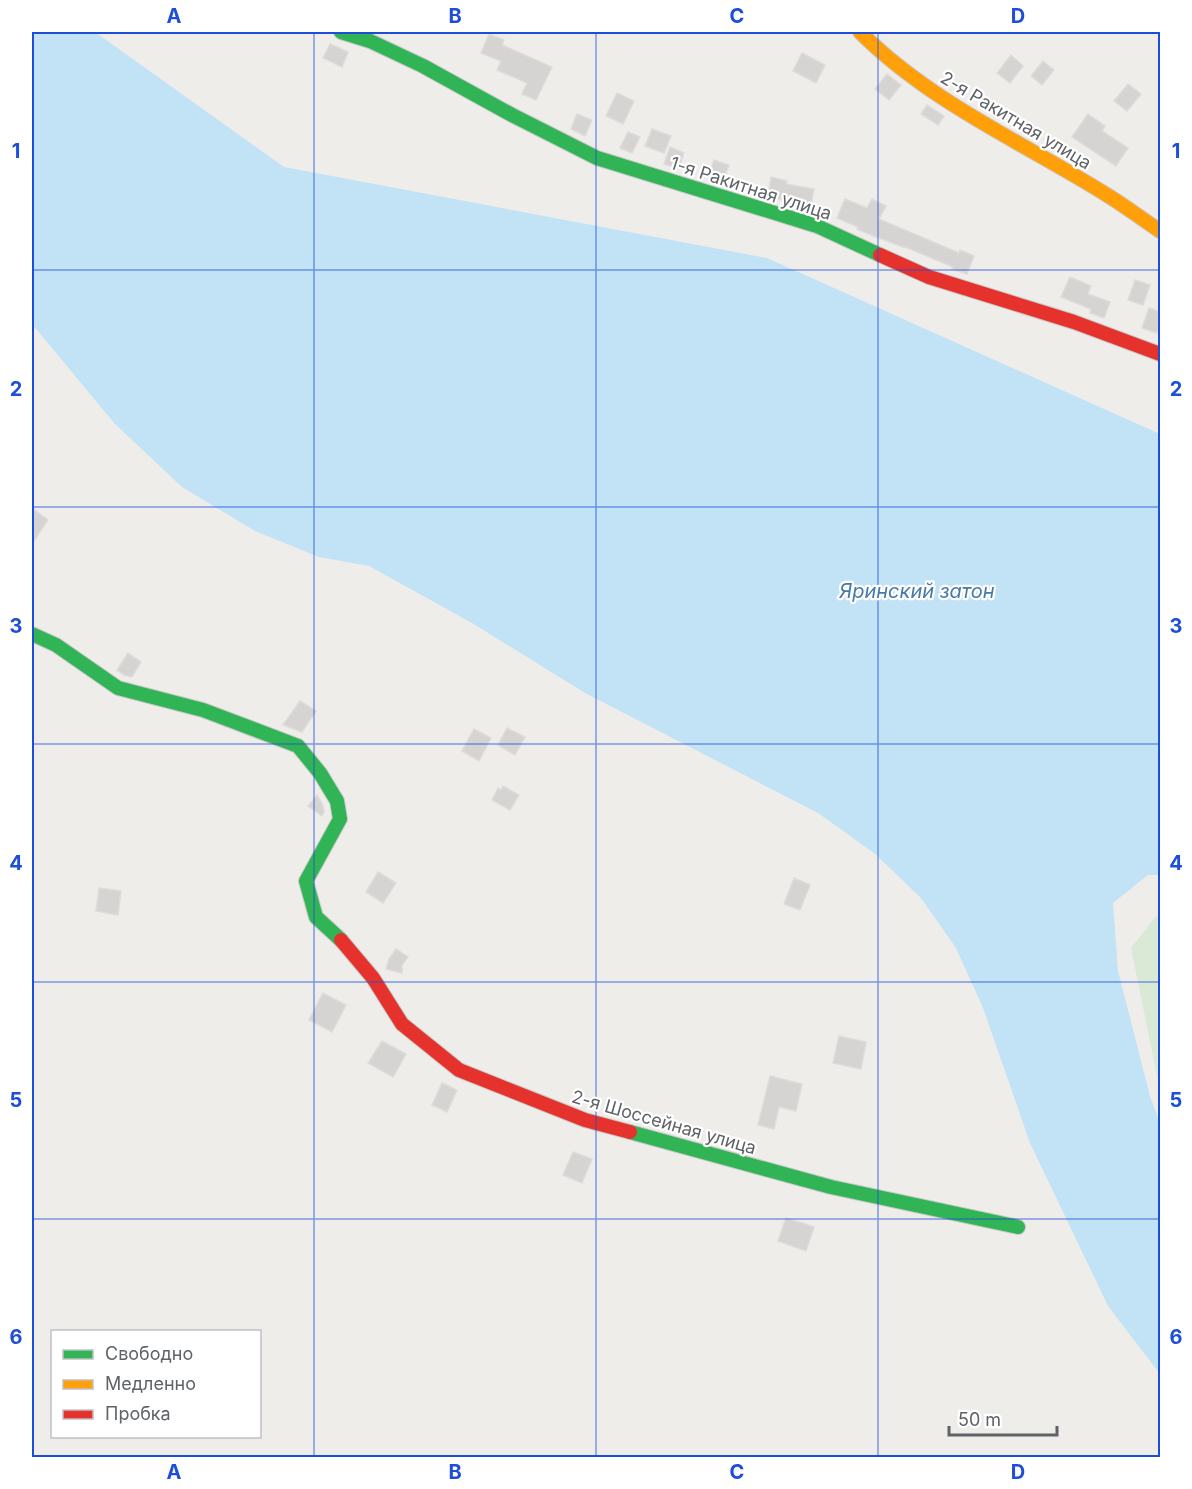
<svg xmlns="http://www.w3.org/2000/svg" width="1192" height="1489" font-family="Inter,sans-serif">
  <rect width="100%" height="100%" fill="#efedea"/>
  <path fill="#dae9d6" d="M1160,915V1086L1157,1076L1131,948L1156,916Z"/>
  <path fill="#c2e2f6" d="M32,32H95L284,167L767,258L1160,434V875H1148L1113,903L1118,971L1150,1096L1160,1123V1374L1108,1306L1030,1143L983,1008L956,948L921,898L874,853L818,813L585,693L472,623L369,566L319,557L255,531L182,487L115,424L32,324Z"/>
  <path fill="#d5d4d3" stroke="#dedcda" stroke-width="1.5" d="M489,34L504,40L502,45L552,67L536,100L522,94L527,83L497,70L501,61L481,53Z
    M330,44L348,52L342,67L323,58Z
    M802,53L825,65L816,83L793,71Z
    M1011,55L1023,66L1010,83L997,73Z
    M1043,61L1054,70L1042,85L1031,76Z
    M887,74L901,85L889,100L875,89Z
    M1128,84L1141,94L1127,111L1114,101Z
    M617,93L634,101L623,124L606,116Z
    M927,105L944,116L938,125L921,114Z
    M577,114L592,120L585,136L571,129Z
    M1088,114L1105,126L1102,131L1128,148L1116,166L1072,137Z
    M652,129L671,136L664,153L645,146Z
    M628,132L640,137L632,153L620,148Z
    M670,147L684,153L679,168L664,164Z
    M714,160L729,165L723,182L708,177Z
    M771,177L787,181L786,184L814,189L811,206L788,202L768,196Z
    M845,199L867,208L872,199L886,206L879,219L959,253L960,250L974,256L967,274L952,269L953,267L903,246V247L871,235L857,229L858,227L837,218Z
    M1070,277L1091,286L1088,294L1110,302L1104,318L1090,313L1091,309L1061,297Z
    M1135,280L1150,285L1143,305L1128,300Z
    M1149,308L1161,312V322L1157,333L1142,328Z
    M32,508L48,520L32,544Z
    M128,653L141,662L132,677L124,675L117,670Z
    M300,701L316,711L302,732L283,725Z
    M507,728L525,737L515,755L498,745Z
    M474,729L491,738L479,761L462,751Z
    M503,786L519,795L510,810L492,800L498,788L501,790Z
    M317,795L323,806L324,812L322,816L308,806Z
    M378,872L396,883L383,903L366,892Z
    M794,878L810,885L800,910L784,904Z
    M99,888L121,891L118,915L96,911Z
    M396,949L408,957L402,965V973L386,969L389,959Z
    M323,993L346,1005L332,1032L309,1020Z
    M839,1036L866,1042L861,1069L833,1063Z
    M382,1041L406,1054L393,1077L368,1063Z
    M770,1076L802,1084L796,1111L779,1107L774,1129L758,1125Z
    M442,1083L457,1090L447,1112L432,1105Z
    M573,1152L592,1159L582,1183L563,1175Z
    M786,1218L814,1227L806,1251L778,1241Z"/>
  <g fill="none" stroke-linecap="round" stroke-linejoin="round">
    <defs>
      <path id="fast" d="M341,32L370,41L423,66L512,115L597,158L817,226L880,255
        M32,634L56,645L118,688L203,710L298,746L320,773L337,801L340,819L306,881L316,917L341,940
        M630,1132L831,1187L1018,1227"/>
      <path id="slow" d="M860,32C931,103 1024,143 1107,195C1125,206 1142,219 1160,231"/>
      <path id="jam" d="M880,255L929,277L1074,322L1160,354
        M341,940L373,978L402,1024L459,1070L585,1120L630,1132"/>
    </defs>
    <use href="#fast" stroke="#c9c9c9" stroke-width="16"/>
    <use href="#slow" stroke="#c9c9c9" stroke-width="16"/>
    <use href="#jam" stroke="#c9c9c9" stroke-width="16"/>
    <use href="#fast" stroke="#30b455" stroke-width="14"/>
    <use href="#slow" stroke="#ff9f0a" stroke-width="14"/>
    <use href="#jam" stroke="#e5322d" stroke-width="14"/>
  </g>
  <path fill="none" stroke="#1d4ed8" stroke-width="1.5" stroke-opacity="0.55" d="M314,32V1458M596,32V1458M878,32V1458M32,270H1160M32,507H1160M32,744H1160M32,982H1160M32,1219H1160"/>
  <g text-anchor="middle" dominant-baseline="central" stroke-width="4.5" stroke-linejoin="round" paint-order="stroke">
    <g font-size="18" fill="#5f6367" stroke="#fff">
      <text transform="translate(1016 120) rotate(31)">2-я Ракитная улица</text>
      <text transform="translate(751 188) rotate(18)">1-я Ракитная улица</text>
      <text transform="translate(664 1122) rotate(16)">2-я Шоссейная улица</text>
    </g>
    <g font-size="20" font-style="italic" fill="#477aa5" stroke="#fff">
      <text x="917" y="591">Яринский затон</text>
    </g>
  </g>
  <rect width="1192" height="1489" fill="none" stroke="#ffffff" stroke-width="66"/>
  <rect x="51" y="1330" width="210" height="108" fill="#ffffff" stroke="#bfc1c2" stroke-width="1.5"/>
  <rect x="63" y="1350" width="30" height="9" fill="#30b455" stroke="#bfc1c2" stroke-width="1.5"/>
  <text x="105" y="1360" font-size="18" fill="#5f6367">Свободно</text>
  <rect x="63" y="1380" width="30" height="9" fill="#ff9f0a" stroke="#bfc1c2" stroke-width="1.5"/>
  <text x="105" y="1390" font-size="18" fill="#5f6367">Медленно</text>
  <rect x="63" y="1410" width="30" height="9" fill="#e5322d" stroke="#bfc1c2" stroke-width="1.5"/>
  <text x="105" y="1420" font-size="18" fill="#5f6367">Пробка</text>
  <path d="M949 1426v9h108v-9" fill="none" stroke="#5f6367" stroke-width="3"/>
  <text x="958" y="1426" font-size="18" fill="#5f6367" stroke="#ffffff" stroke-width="4.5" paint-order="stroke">50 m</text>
  <rect x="33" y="33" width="1126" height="1423" fill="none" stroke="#1d4ed8" stroke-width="2"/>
  <g font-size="20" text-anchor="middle" font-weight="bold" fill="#1d4ed8">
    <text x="174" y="23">A</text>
    <text x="455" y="23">B</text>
    <text x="737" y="23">C</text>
    <text x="1018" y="23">D</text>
    <text x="16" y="158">1</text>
    <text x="1176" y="158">1</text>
    <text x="16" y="396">2</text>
    <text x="1176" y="396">2</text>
    <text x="16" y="633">3</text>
    <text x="1176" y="633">3</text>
    <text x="16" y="870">4</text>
    <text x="1176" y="870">4</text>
    <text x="16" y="1107">5</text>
    <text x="1176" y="1107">5</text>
    <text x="16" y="1344">6</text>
    <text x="1176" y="1344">6</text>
    <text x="174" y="1479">A</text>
    <text x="455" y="1479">B</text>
    <text x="737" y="1479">C</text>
    <text x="1018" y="1479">D</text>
  </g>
</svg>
